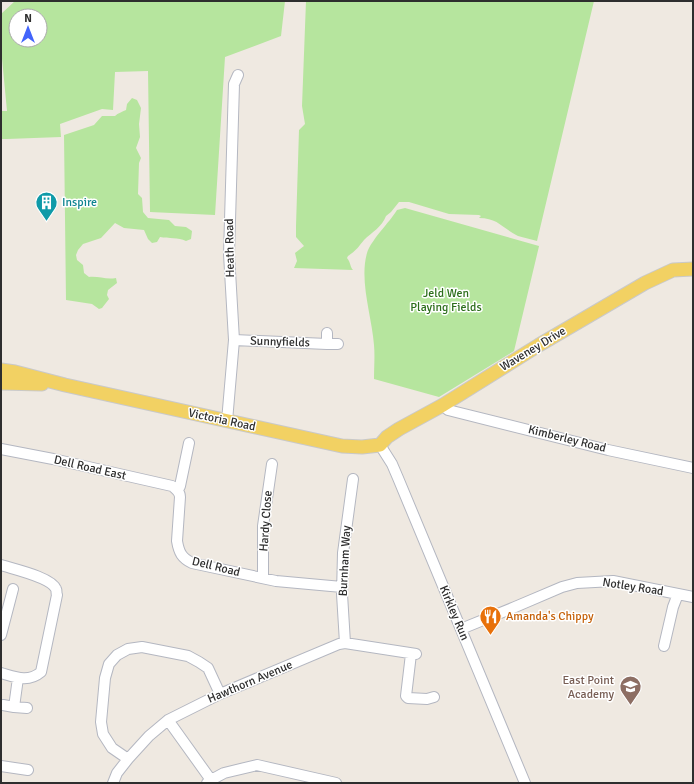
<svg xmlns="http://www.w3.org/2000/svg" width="694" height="784" font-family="Signika,sans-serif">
  <rect width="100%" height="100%" fill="#efe9e1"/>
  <path fill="#b6e59e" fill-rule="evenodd" d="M15,1H285L281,36L225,57L215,215L150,212L148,71L115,72L113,110L102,109L60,124L61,137L7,139H1V111H7L1,48V14ZM16,16H40V40H16Z
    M306,1H594L537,241C531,239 524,238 518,236C502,228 498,218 479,218L481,216L479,215L449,214L409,202H399L391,212L386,216C382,227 372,232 364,240C359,246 356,251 348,256L347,258C351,263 350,267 353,270L294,268L297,261L295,253L304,246L296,237V226L299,130L305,124L302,106Z
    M132,98L137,100L141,108L139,124L140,137L136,148L141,158L139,163L138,194L142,198L143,212L148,218L169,220L175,226L186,227L192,231L191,239L186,241C178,237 169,239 160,237L157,242L152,243L148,239L144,230L124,228L115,223L101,238L83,244L78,250L76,255L77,260L83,265L84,273L89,277C99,276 106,280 116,278L117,283L108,290L107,295L109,299L102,308L99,309L92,304L66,300L64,135L94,125L102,116H115C118,113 122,112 126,110L127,104Z
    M405,208L539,246L540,242L514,351L439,397L374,379C374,368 375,356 374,345C372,317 359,281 367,253C371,240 389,223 397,210Z"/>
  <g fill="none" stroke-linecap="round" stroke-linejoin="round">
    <defs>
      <path id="minor" d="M234,340L327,344V333
        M327,344H338
        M443,405L448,410L608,450L693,468
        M227,421L234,340L229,254L234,84L238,75
        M380,445L392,464L398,478L525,783
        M1,449L53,459L172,486C176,489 180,492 180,497L177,541C179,553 182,558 192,563L276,581L342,587
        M178,490L180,486L189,443
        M1,565C13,569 51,577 56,589C57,591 56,593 57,595L41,672C28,683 15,677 1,673
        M263,578V526L272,464
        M461,629L515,607L562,587L577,583L613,581L693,597
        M1,635L13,589
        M345,643L342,594L343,553L353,479
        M664,646L673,607L678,594
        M411,654L406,696L408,698L427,699L434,697
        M18,678L14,707L27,708
        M3,705L14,707
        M168,720L211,780
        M128,759L112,748L103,734L101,722L105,678L109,664L117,655L128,649L142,647L188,656L199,662L208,668L220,694
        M1,766L28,770
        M113,783L117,773L128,759L149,736L168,720L220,694L339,644L345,643L416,654
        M207,783L211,780L224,773L257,765L336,783"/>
      <path id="major" d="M1,370L15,372L65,385L342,446L362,447L380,445L387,437L399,429L443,405L539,345L645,283L673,270L693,269
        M1,383L42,384"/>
    </defs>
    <use href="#minor" stroke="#b4b7c1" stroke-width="12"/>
    <use href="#major" stroke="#c9c9c9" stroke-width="15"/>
    <use href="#minor" stroke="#fff" stroke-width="10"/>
    <use href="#major" stroke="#f2d163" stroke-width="13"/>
  </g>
  <defs>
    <symbol id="building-pin" viewBox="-11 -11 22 30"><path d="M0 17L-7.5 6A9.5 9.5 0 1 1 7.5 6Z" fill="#0f9aa8" stroke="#fff"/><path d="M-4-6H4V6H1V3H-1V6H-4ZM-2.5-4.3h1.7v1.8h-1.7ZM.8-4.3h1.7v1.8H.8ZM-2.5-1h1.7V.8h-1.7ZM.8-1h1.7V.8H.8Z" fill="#fff"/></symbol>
    <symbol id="restaurant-pin" viewBox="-11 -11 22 30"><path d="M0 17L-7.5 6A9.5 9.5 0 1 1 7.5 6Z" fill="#e8710a" stroke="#fff"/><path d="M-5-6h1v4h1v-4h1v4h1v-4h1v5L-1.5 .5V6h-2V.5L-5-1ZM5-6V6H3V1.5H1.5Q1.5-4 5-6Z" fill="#fff"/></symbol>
    <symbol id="school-pin" viewBox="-11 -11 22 30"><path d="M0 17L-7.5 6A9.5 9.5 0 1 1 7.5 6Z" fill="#8d6e63" stroke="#fff"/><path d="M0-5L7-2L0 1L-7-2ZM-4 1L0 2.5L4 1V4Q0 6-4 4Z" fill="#fff"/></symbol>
  </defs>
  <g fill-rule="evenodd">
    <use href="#building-pin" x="34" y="190" width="25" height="34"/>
    <use href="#restaurant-pin" x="478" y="604" width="25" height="34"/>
    <use href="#school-pin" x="618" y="674" width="25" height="34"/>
  </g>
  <g text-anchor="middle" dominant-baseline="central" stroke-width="3" stroke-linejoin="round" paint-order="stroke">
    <g font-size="12" fill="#0d838f" stroke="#fff" text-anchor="start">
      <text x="62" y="202">Inspire</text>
    </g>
    <g font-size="12" fill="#2e2e2e" stroke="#fff">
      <text transform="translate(230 248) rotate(-91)">Heath Road</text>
      <text transform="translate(280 342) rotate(2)">Sunnyfields</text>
      <text transform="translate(533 349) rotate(-31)">Waveney Drive</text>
      <text transform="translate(222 420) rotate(12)">Victoria Road</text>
      <text transform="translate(567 439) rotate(14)">Kimberley Road</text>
      <text transform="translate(90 468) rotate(13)">Dell Road East</text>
      <text transform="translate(266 521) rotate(-86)">Hardy Close</text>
      <text transform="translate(345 561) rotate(-87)">Burnham Way</text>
      <text transform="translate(216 567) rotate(14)">Dell Road</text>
      <text transform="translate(633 587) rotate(9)">Notley Road</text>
      <text transform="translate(454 613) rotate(67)">Kirkley Run</text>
      <text transform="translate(250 682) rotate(-23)">Hawthorn Avenue</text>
    </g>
    <g font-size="12" fill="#2c6e1b" stroke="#fff">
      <text x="446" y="293">Jeld Wen<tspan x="446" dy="14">Playing Fields</tspan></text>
    </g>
    <g font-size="12" fill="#c56008" stroke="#fff" text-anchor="start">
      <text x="506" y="616">Amanda's Chippy</text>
    </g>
    <g font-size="12" fill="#785e54" stroke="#fff" text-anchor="end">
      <text x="614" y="680">East Point<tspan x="614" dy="14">Academy</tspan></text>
    </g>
  </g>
  <rect width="694" height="784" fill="none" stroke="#2e2e2e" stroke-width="4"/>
  <g transform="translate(28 28)"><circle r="19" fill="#ffffff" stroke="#ababab"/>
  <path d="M0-3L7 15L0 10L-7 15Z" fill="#4264fb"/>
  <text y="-6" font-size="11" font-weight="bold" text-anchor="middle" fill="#2e2e2e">N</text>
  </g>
</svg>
